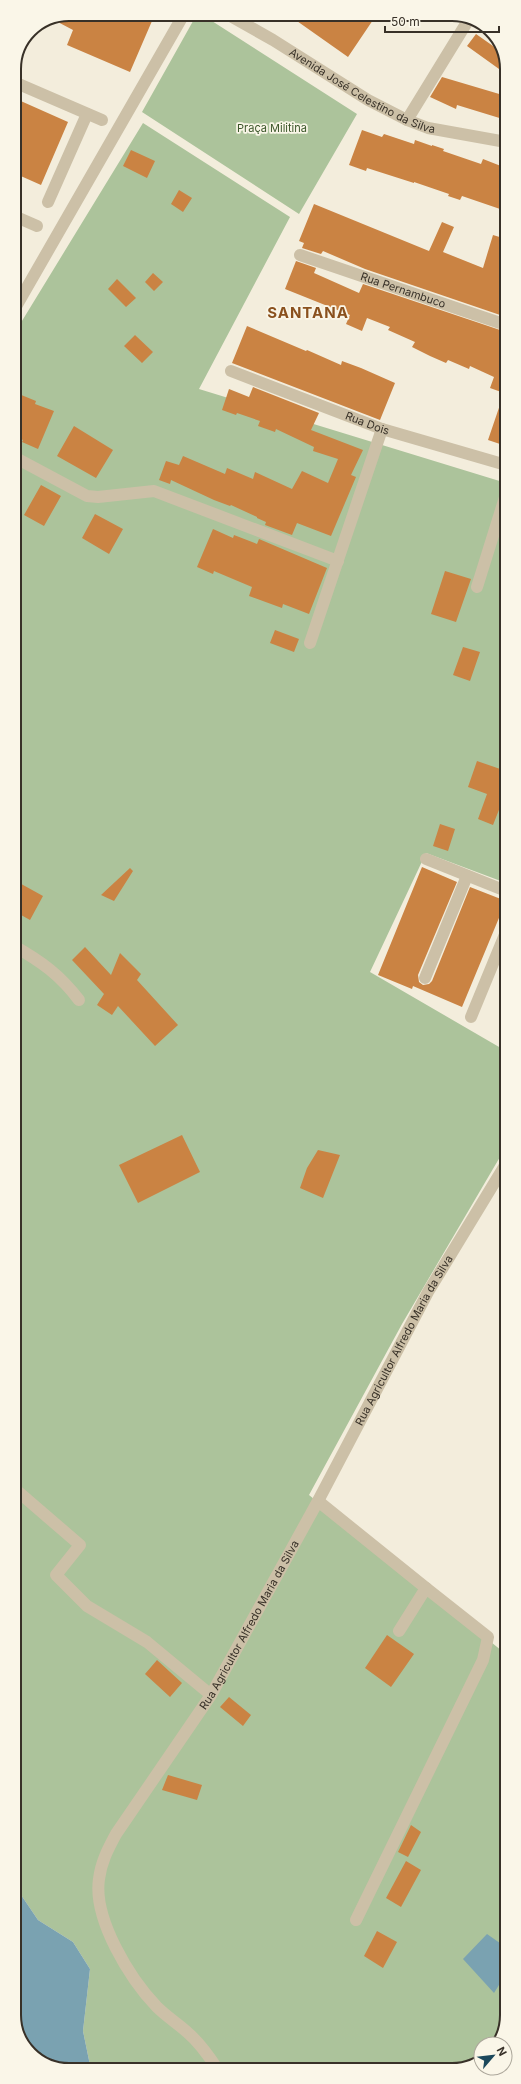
<svg xmlns="http://www.w3.org/2000/svg" width="521" height="2084" font-family="Inter,sans-serif">
  <rect width="100%" height="100%" fill="#f3eddc"/>
  <path fill="#acc39b" d="M197,14H201L357,114L299,214L142,112Z
    M143,123L290,217L199,389L506,483V883L426,853L370,972L506,1051L507,1145L402,1324L309,1495L507,1655V2015L496,2044H481V2058L463,2069L91,2070L83,2031L90,1969L73,1942L38,1920L15,1886L14,334Z"/>
  <path fill="#7aa2b1" d="M15,1886L38,1920L73,1942L90,1969L83,2031L91,2070H65L33,2056L15,2026Z
    M487,1934L507,1948V1972L494,1993L463,1959Z"/>
  <path fill="#ca8343" d="M69,14H155L130,72L67,45L73,30L54,20Z
    M287,14H377L348,57Z
    M476,34L503,53L506,58V74L467,46Z
    M442,77L506,96V120L457,105L456,109L430,97Z
    M14,98L68,122L41,185L14,173Z
    M362,130L382,137L384,134L414,144L415,140L432,146V145L444,149L443,151L481,164L483,159L506,168V200L503,210L462,196L460,200L448,196L449,194L414,182V183L367,168L366,171L349,165Z
    M131,150L155,161L147,178L123,166Z
    M179,190L192,198L183,212L171,204Z
    M314,204L429,251L442,222L454,227L443,252L483,268L493,235L506,239V317L365,269L323,251L321,254L302,248L304,243L299,241Z
    M296,261L316,268L314,273L359,293L363,284L506,332V446L488,440L504,393L490,388L494,377L470,366L469,369L448,360L446,363L430,356L412,347L415,342L388,330L390,327L367,318L362,331L346,324L350,315L285,289Z
    M153,273L163,282L154,291L145,282Z
    M117,279L136,298L126,307L108,289Z
    M247,326L306,351L307,350L341,365L342,361L361,368L395,383L380,420L232,363Z
    M135,335L153,352L142,363L124,346Z
    M253,387L319,413L311,430L363,450L351,475L356,477L331,536L297,523L292,535L265,525L266,522L257,518V517L231,505L230,506L214,500L171,480L170,484L159,480L166,461L179,465L183,456L225,474L227,468L253,479L255,472L292,489L302,471L328,483L338,459L313,451L314,447L276,429L275,432L258,426L260,421L237,413L236,415L222,410L229,389L249,397Z
    M14,392L36,401L35,404L54,411L38,449L22,442L23,440L14,436Z
    M74,426L113,450L96,478L57,456Z
    M41,485L61,496L44,526L24,515Z
    M95,514L123,529L109,554L82,538Z
    M213,529L233,538L234,535L257,544L259,539L327,568L309,614L283,604L282,608L249,596L252,587L214,571L213,574L197,567Z
    M445,571L471,579L456,622L431,614Z
    M275,630L299,639L294,652L270,643Z
    M463,647L480,652L470,681L453,675Z
    M477,761L506,771V792L493,825L478,819L487,794L468,787Z
    M440,824L455,829L448,851L433,846Z
    M422,867L457,882L418,975L419,982L423,985L429,984L432,981L470,887L506,901L462,1007L413,986L412,989L378,975Z
    M130,868L133,871L114,901L101,895Z
    M14,880L43,896L30,920L14,911Z
    M85,947L111,975L120,953L141,974L137,980L178,1025L155,1046L118,1006L112,1015L97,1005L104,994L72,960Z
    M182,1135L200,1172L138,1203L119,1165Z
    M318,1150L340,1155L323,1198L300,1188L307,1168Z
    M387,1635L414,1654L391,1687L365,1668Z
    M157,1660L182,1683L170,1697L145,1674Z
    M229,1697L251,1715L243,1726L220,1707Z
    M168,1775L202,1785L197,1800L162,1790Z
    M411,1825L421,1832L408,1857L398,1852Z
    M406,1861L421,1870L401,1907L386,1898Z
    M377,1931L397,1942L383,1968L364,1956Z"/>
  <g fill="none" stroke-linecap="round" stroke-linejoin="round">
    <g stroke="#ccc0a7" stroke-width="12">
      <path id="s1" d="M227,14L273,40L368,100L407,120L428,128L506,142"/>
      <path d="M14,82L102,120"/>
      <path d="M407,120L469,19"/>
      <path d="M48,202L87,114"/>
      <path d="M14,216L37,226"/>
      <path id="s2" d="M300,255L506,325"/>
      <path d="M14,310L184,14"/>
      <path id="s3" d="M231,371L382,429L506,465"/>
      <path d="M14,457L87,496L98,497L154,491L338,561"/>
      <path d="M477,587L506,494"/>
      <path d="M310,643L382,429"/>
      <path d="M426,859L506,891"/>
      <path d="M14,946C42,962 60,975 79,1000"/>
      <path d="M425,978L467,876"/>
      <path d="M471,1017L506,932"/>
      <path d="M15,1489L80,1545L56,1575L87,1606L147,1642L211,1695"/>
      <path d="M318,1501L426,1588"/>
      <path d="M356,1920L483,1660L488,1637L426,1588L399,1631"/>
      <path id="s4" d="M218,2070C209,2056 200,2043 187,2032C177,2023 166,2016 157,2007C130,1979 93,1919 99,1879C101,1862 108,1849 116,1834L211,1695L318,1501L428,1292L507,1162"/>
    </g>
  </g>
  <g text-anchor="middle" dominant-baseline="central" stroke-width="3.5" stroke-linejoin="round" paint-order="stroke">
    <g font-size="11" fill="#383128" stroke="#faf6e8">
      <text stroke="none"><textPath href="#s1" startOffset="156">Avenida José Celestino da Silva</textPath></text>
      <text stroke="none"><textPath href="#s2" startOffset="109">Rua Pernambuco</textPath></text>
      <text stroke="none"><textPath href="#s3" startOffset="146">Rua Dois</textPath></text>
      <text stroke="none"><textPath href="#s4" startOffset="853">Rua Agricultor Alfredo Maria da Silva</textPath></text>
      <text stroke="none"><textPath href="#s4" startOffset="529">Rua Agricultor Alfredo Maria da Silva</textPath></text>
    </g>
    <g font-size="11" fill="#3c572b" stroke="#faf6e8">
      <text x="272" y="128">Praça Militina</text>
    </g>
    <g font-size="15" font-weight="bold" letter-spacing="1" fill="#8a511e" stroke="#faf6e8">
      <text x="308" y="312">SANTANA</text>
    </g>
  </g>
  <path d="M0 0H521V2084H0ZM69 21H452A48 48 0 0 1 500 69V2015A48 48 0 0 1 452 2063H69A48 48 0 0 1 21 2015V69A48 48 0 0 1 69 21Z" fill="#faf6e8" fill-rule="evenodd"/>
  <path fill="none" stroke="#383128" stroke-width="2" d="M69 21H452A48 48 0 0 1 500 69V2015A48 48 0 0 1 452 2063H69A48 48 0 0 1 21 2015V69A48 48 0 0 1 69 21Z"/>
  <g transform="translate(493 2056) rotate(62)"><circle r="19" fill="#faf6e8" stroke="#aca79b"/>
  <path d="M0-3L7 15L0 10L-7 15Z" fill="#1c485b"/>
  <text y="-6" font-size="11" font-weight="bold" text-anchor="middle" fill="#383128">N</text>
  </g>
  <path d="M385 26v6h114v-6" fill="none" stroke="#383128" stroke-width="2"/>
  <text x="391" y="26" font-size="12" fill="#383128" stroke="#faf6e8" stroke-width="3" paint-order="stroke">50 m</text>
</svg>
